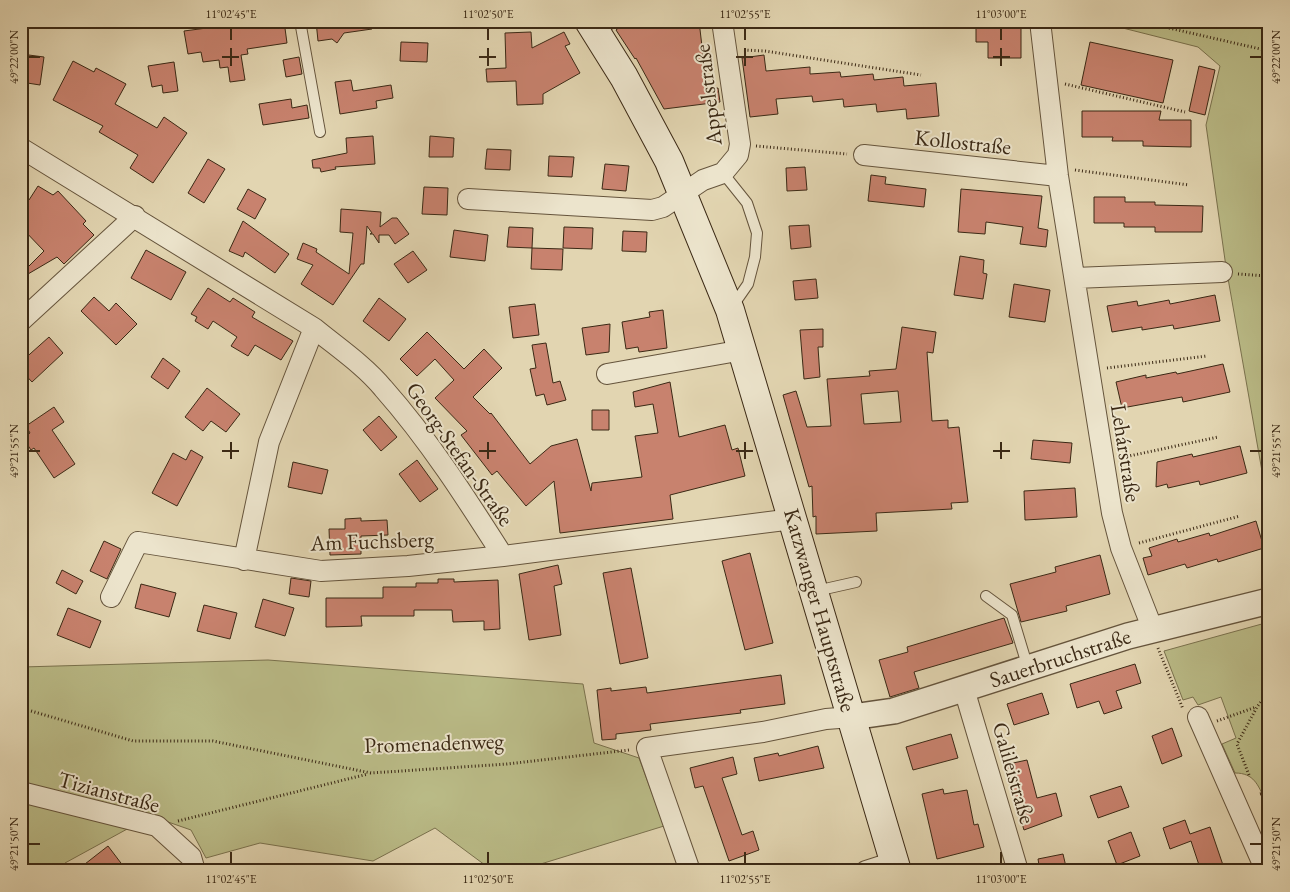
<svg xmlns="http://www.w3.org/2000/svg" width="1290" height="892" font-family="'EB Garamond',serif">
  <rect width="100%" height="100%" fill="#e2d5b1"/>
  <filter id="stains"><feTurbulence type="fractalNoise" baseFrequency=".004" numOctaves="4"/><feColorMatrix values="0 0 0 0 .2 0 0 0 0 .09 0 0 0 0 .02 0 0 0 .5 -.17"/></filter>
  <radialGradient id="worn" r=".72"><stop offset=".6" stop-color="#630" stop-opacity="0"/><stop offset="1" stop-color="#630" stop-opacity=".3"/></radialGradient>
  <path fill="#babb87" stroke="#7a724e" d="M1095,21H1269V511L1226,267L1206,125L1220,66L1198,47Z
    M1269,622V799L1265,800C1258,785 1254,773 1235,773L1222,744L1236,738L1221,697L1198,705L1193,697L1183,700L1164,651Z
    M268,660L583,684L594,743L639,758L664,826L518,871H493L435,828L373,861L260,843L206,858L191,830L151,816L65,863L68,871H21L22,667Z"/>
  <path fill="#c8826e" stroke="#3b2915" fill-rule="evenodd" d="M260,21H284L287,43L247,49L248,54L241,55L245,80L230,82L228,67L220,68L219,60L203,62L201,52L188,54L184,31Z
    M316,21H372V29L344,33L337,43L332,39L318,41Z
    M627,21H699L707,89L718,88L720,102L664,109L636,58L635,59L616,30Z
    M976,21H1021V58H988V42H976Z
    M531,32L532,48L564,32L570,44L565,46L580,73L543,94V104L517,105L516,81L487,82L486,69L506,68L505,33Z
    M401,42L428,43L427,62L400,61Z
    M1090,42L1173,60L1163,103L1081,85Z
    M21,54L44,57L40,85L21,82Z
    M764,55L766,71L810,67V74L840,72L841,77L873,74L874,80L903,77L904,86L936,83L939,116L907,119L906,109L877,112L876,104L844,107L843,99L813,102L812,96L776,99L778,114L750,117L742,58Z
    M299,57L302,74L286,77L283,60Z
    M73,61L94,72L96,68L126,84L115,104L157,128L164,117L187,133L153,183L130,168L138,155L99,132L103,126L53,100Z
    M174,62L178,91L163,93L162,85L152,87L148,66Z
    M1199,66L1215,70L1205,115L1189,111Z
    M351,80L353,91L391,85L393,98L376,101L377,108L340,114L335,82Z
    M291,99L292,108L307,105L309,118L263,125L259,104Z
    M1082,111H1161L1159,120H1191V147L1143,146V141H1112L1113,137H1082Z
    M373,136L375,164L335,167L336,169L321,172L320,168H313L312,160L347,153L346,138Z
    M430,136L454,138L453,157H429Z
    M487,149L511,150L510,170L485,169Z
    M549,156L574,157L572,177L548,176Z
    M208,159L225,169L204,203L188,193Z
    M605,164L629,166L626,191L602,189Z
    M805,167L807,190L787,191L786,168Z
    M871,175L886,177L885,184L926,189L924,207L868,201Z
    M38,186L53,195L58,191L86,221L83,224L94,235L64,264L57,257L28,274L25,270L44,251L21,227V193L29,200Z
    M424,187L448,188L447,215L422,214Z
    M248,189L266,199L255,219L237,209Z
    M961,189L1042,196L1038,228L1048,230L1046,247L1020,244L1023,227L986,222L985,234L958,232Z
    M1094,197H1125V202H1155V205L1203,206L1202,232H1155V227H1124V223H1094Z
    M341,209L381,212L380,227L392,218H397L409,234L395,244L389,235H379V243L373,234H370L372,233L367,226L364,264H361L333,305L301,284L313,265L297,259L303,243L317,249L316,252L349,274L353,233L340,232Z
    M243,221L289,254L275,273L245,252L243,257L229,251Z
    M809,225L811,247L791,249L789,226Z
    M509,227L533,228L532,248L507,247Z
    M564,227L593,228L592,249L563,248Z
    M454,230L488,235L485,261L450,257Z
    M623,231L647,232L646,252L622,251Z
    M532,248L563,249L562,270L531,269Z
    M146,250L186,272L171,300L131,278Z
    M413,251L427,270L408,283L394,264Z
    M960,256L984,260L983,273L987,274L983,299L954,295Z
    M816,279L818,298L795,300L793,281Z
    M1014,284L1050,290L1045,322L1009,317Z
    M208,288L230,302L233,298L255,312L252,317L293,341L281,360L255,345L248,356L231,346L237,337L213,321L208,329L195,321L197,317L191,314Z
    M1215,295L1220,321L1174,329L1173,325L1142,330V327L1112,332L1107,306L1137,301L1138,306L1169,300L1170,304Z
    M94,297L109,311L116,303L137,324L116,345L81,311Z
    M379,298L406,319L389,341L363,321Z
    M535,304L539,335L513,338L509,307Z
    M663,310L667,348L639,352L638,347L626,349L622,322L650,317L649,312Z
    M610,324L609,352L586,355L582,328Z
    M902,327L936,332L933,353L927,352L932,421L948,420V428L959,427L968,502L951,503L952,509L876,513L877,531L816,534V516L813,517L812,486L809,487L783,395L796,391L807,427L831,426L827,379L870,376L869,371L896,369ZM898,391L901,422L864,424L861,394Z
    M823,329V347H818L820,377L804,379L800,330Z
    M427,332L464,369L484,349L502,368L473,397L490,414L491,413L530,464L551,446L577,439L591,491L592,483L642,477L635,436L658,433L653,404L635,407L633,392L670,382L679,437L725,425L732,450L738,448L745,476L670,495L673,519L560,533L554,481L526,506L497,471L492,475L461,435L467,431L435,398L454,380L435,359L417,376L400,359Z
    M49,337L63,353L32,382L21,370V362Z
    M546,343L553,383L560,381L566,400L547,405L544,394L536,396L530,369L536,368L532,345Z
    M163,358L180,371L168,389L151,377Z
    M1223,364L1230,392L1183,402L1182,397L1122,408L1116,382L1146,375V378L1176,372L1177,374Z
    M207,388L240,414L226,432L211,421L203,431L185,417Z
    M54,407L64,422L52,430L75,464L54,478L34,448L31,450L23,438L30,433L26,426Z
    M592,410H609V430H592Z
    M379,416L397,437L381,451L363,430Z
    M1033,440L1072,443L1070,463L1031,459Z
    M1240,446L1247,473L1200,485L1199,481L1168,488L1167,484L1156,487L1157,462L1192,454L1193,457Z
    M191,450L203,457L177,506L152,493L173,453L186,460Z
    M417,460L438,489L420,502L399,474Z
    M293,462L328,470L322,494L288,487Z
    M1075,488L1077,517L1025,520L1024,491Z
    M361,518V521L387,520L388,535L361,536V554L330,555L329,529H345V519Z
    M1256,521L1264,548L1218,562L1217,559L1187,568L1185,564L1148,575L1143,558L1152,556L1149,548L1177,539L1178,542L1209,533L1210,536Z
    M104,541L121,549L107,579L90,571Z
    M750,553L773,643L745,650L722,561Z
    M1100,555L1110,594L1066,606L1067,611L1021,622L1010,584L1056,572L1055,567Z
    M558,565L562,584L554,586L561,635L529,640L519,574Z
    M631,568L648,658L620,664L603,573Z
    M62,570L83,581L76,594L56,583Z
    M291,578L311,581L309,597L289,594Z
    M438,579H454V582L498,580L500,629L484,630V621L453,622L452,610H414V616H361L362,626L326,627V598H383V587H416V583H438Z
    M141,584L176,593L169,617L135,608Z
    M263,599L294,608L285,636L255,627Z
    M204,605L237,613L230,639L197,631Z
    M68,608L101,621L90,648L57,635Z
    M1004,618L1013,643L914,672L919,688L890,697L879,660L908,652L907,647Z
    M1135,664L1141,683L1116,691L1122,708L1104,714L1099,701L1077,708L1070,684Z
    M781,675L785,704L740,710L741,713L650,724L651,730L616,734V739L602,740L597,690L611,688V691L646,687L647,693Z
    M1042,693L1049,714L1014,725L1007,704Z
    M1172,728L1182,756L1162,764L1152,736Z
    M951,734L958,758L913,770L906,747Z
    M818,746L824,768L759,781L754,758L778,753L779,756Z
    M733,757L737,774L722,778L742,835L753,831L759,850L729,861L703,786L695,788L690,768Z
    M1027,760L1037,798L1056,793L1062,816L1024,830L1004,765Z
    M1121,786L1129,807L1098,818L1090,796Z
    M943,789L944,794L967,790L974,825L978,824L984,847L937,859L922,794Z
    M1185,820L1190,834L1210,827L1225,871H1201L1191,841L1170,849L1163,828Z
    M1131,832L1140,856L1117,865L1108,841Z
    M108,846L127,871H76Z
    M1063,854L1067,871H1040L1038,859Z"/>
  <g fill="none" stroke-linecap="round" stroke-linejoin="round">
    <defs>
      <path id="service" d="M300,21L320,132
        M597,32L615,21
        M723,173L747,203L757,233L755,257L748,284L732,307
        M816,591L856,582
        M986,596L1012,615L1028,668"/>
      <path id="minor" d="M1040,21L1058,176L1112,513L1121,548L1153,630
        M21,148L314,328C337,347 364,365 383,388C429,440 466,498 503,556L793,519
        M864,155L1058,176
        M468,199L652,210L663,207L703,180L723,173L738,155L740,144L722,21
        M1075,278L1222,272
        M21,321L135,216
        M607,374L743,350
        M244,560L269,442L314,328
        M111,597L138,542L321,571L408,566L503,556
        M964,689L1018,871
        M1198,717L1266,871
        M21,792L157,826L191,857L195,871
        M690,871L647,748L763,732L826,719L852,717
        M866,871L894,862"/>
      <path id="tertiary" d="M852,717L894,711L1128,636L1269,601"/>
      <path id="secondary" d="M589,21L624,77L669,161L730,310L897,871"/>
    </defs>
    <use href="#service" stroke="#65543c" stroke-width="12"/>
    <use href="#minor" stroke="#65543c" stroke-width="22"/>
    <use href="#tertiary" stroke="#65543c" stroke-width="28"/>
    <use href="#secondary" stroke="#3b2915" stroke-width="30"/>
    <path stroke="#3b2915" stroke-width="3" stroke-dasharray="1 2.5" stroke-linecap="butt" d="M1153,21L1169,28L1269,51
      M744,50L765,51L921,75
      M1065,84L1185,112
      M756,146L847,154
      M1075,170L1189,185
      M1238,274L1266,276L1269,278
      M1266,276L1263,348L1269,383
      M1107,368L1207,356
      M1120,458L1218,437
      M1139,543L1240,516
      M1158,648L1183,709
      M21,708L133,741H213L371,773L507,764L629,750
      M1217,721L1256,707
      M1249,775L1237,744L1257,707L1269,691
      M1260,794L1269,792
      M178,821L368,774"/>
    <use href="#service" stroke="#ece4cc" stroke-width="10"/>
    <use href="#minor" stroke="#ece4cc" stroke-width="20"/>
    <use href="#tertiary" stroke="#ece4cc" stroke-width="25"/>
    <use href="#secondary" stroke="#ece4cc" stroke-width="28"/>
  </g>
  <path fill="none" stroke="#3b2915" stroke-width="2" d="M231,28V40M488,28V40M745,28V40M1001,28V40M231,48V66M488,48V66M745,48V66M1001,48V66M28,57H40M222,57H239M479,57H496M736,57H753M993,57H1010M1250,57H1262M231,442V459M488,442V459M745,442V459M1001,442V459M28,451H40M222,451H239M479,451H496M736,451H753M993,451H1010M1250,451H1262M28,844H40M1250,844H1262M231,852V864M488,852V864M745,852V864M1001,852V864"/>
  <g text-anchor="middle" dominant-baseline="central" stroke-width="4" stroke-linejoin="round" paint-order="stroke">
    <g font-size="22" fill="#3b2915" stroke="#ece4cc">
      <text transform="translate(708 95) rotate(-97)">Appelstraße</text>
      <text transform="translate(963 142) rotate(6)">Kollostraße</text>
      <text transform="translate(1126 453) rotate(81)">Lehárstraße</text>
      <text transform="translate(460 454) rotate(55)">Georg-Stefan-Straße</text>
      <text transform="translate(372 541) rotate(-2)">Am Fuchsberg</text>
      <text transform="translate(820 610) rotate(74)">Katzwanger Hauptstraße</text>
      <text transform="translate(1060 658) rotate(-18)">Sauerbruchstraße</text>
      <text transform="translate(434 743) rotate(-2)">Promenadenweg</text>
      <text transform="translate(1014 773) rotate(74)">Galileistraße</text>
      <text transform="translate(109 792) rotate(15)">Tizianstraße</text>
    </g>
  </g>
  <rect width="1290" height="892" fill="none" stroke="#e2d5b1" stroke-width="55"/>
  <rect x="28" y="28" width="1234" height="836" fill="none" stroke="#3b2915" stroke-width="2"/>
  <g font-size="12" text-anchor="middle" fill="#3b2915">
    <text x="231" y="18">11°02'45"E</text>
    <text x="488" y="18">11°02'50"E</text>
    <text x="745" y="18">11°02'55"E</text>
    <text x="1001" y="18">11°03'00"E</text>
    <text transform="translate(14 57) rotate(-90)" y="4">49°22'00"N</text>
    <text transform="translate(1276 57) rotate(-90)" y="4">49°22'00"N</text>
    <text transform="translate(14 451) rotate(-90)" y="4">49°21'55"N</text>
    <text transform="translate(1276 451) rotate(-90)" y="4">49°21'55"N</text>
    <text transform="translate(14 844) rotate(-90)" y="4">49°21'50"N</text>
    <text transform="translate(1276 844) rotate(-90)" y="4">49°21'50"N</text>
    <text x="231" y="883">11°02'45"E</text>
    <text x="488" y="883">11°02'50"E</text>
    <text x="745" y="883">11°02'55"E</text>
    <text x="1001" y="883">11°03'00"E</text>
  </g>
  <rect width="100%" height="100%" filter="url(#stains)"/>
  <rect width="100%" height="100%" fill="url(#worn)"/>
</svg>
